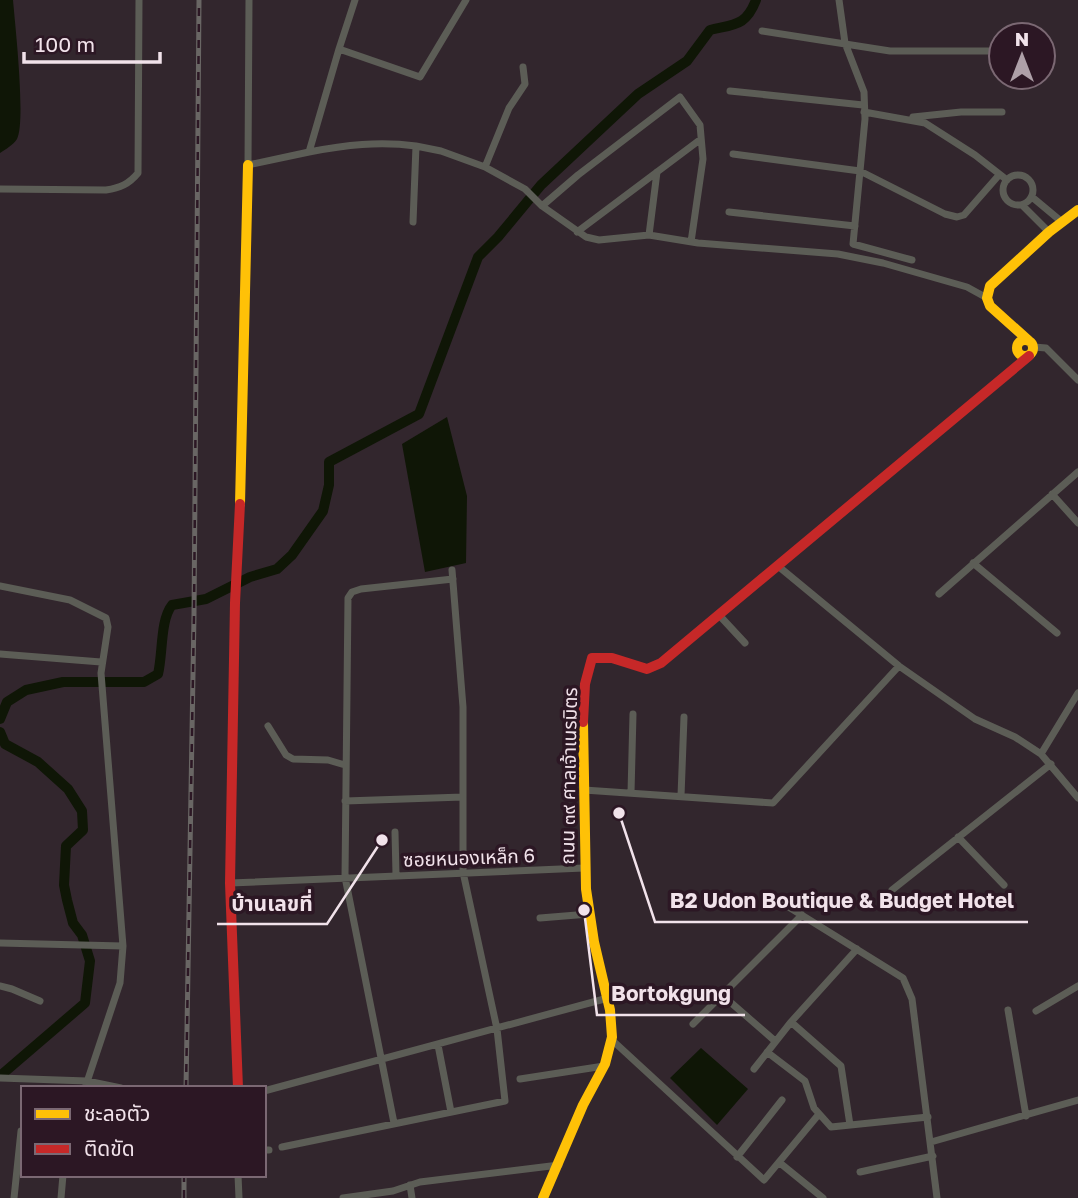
<svg xmlns="http://www.w3.org/2000/svg" width="1078" height="1198" font-family="'Golos Text','Noto Sans Thai',sans-serif">
  <rect width="100%" height="100%" fill="#32262d"/>
  <path fill="#0f1606" d="M0,0H13C15,24 26,122 17,139C13,145 6,149 0,153Z
    M447,417L467,496L466,563L425,572L402,444Z
    M701,1048L748,1089L717,1125L670,1078Z"/>
  <g fill="none" stroke-linecap="round" stroke-linejoin="round">
    <path stroke="#0f1606" stroke-width="10" d="M0,719L7,702L26,690L63,682H144L158,674C163,654 160,620 172,605L206,599L250,577L277,569L292,555L323,511L329,485V462L419,414L478,257L498,237L541,185L638,94L687,61L710,30C735,24 746,26 756,0
      M0,732L5,744L38,762L68,789L82,811L83,830L66,846L64,885L67,900L73,923L82,935L90,961L85,1003L0,1076"/>
    <path stroke="#5c5d56" stroke-width="7" d="M249,0L248,165L309,152L339,49
      M355,0L339,49L420,77L466,0
      M839,0L845,43L864,92L865,119L853,244L912,260
      M762,31L890,51H993
      M730,91L863,105
      M864,112L925,123L975,155L1007,180
      M913,117L961,112H1002
      M416,146L441,151L485,167L509,108L525,84L523,67
      M309,152C345,145 379,141 416,146L413,222
      M733,154L860,171L945,214L957,217L964,215L999,175
      M485,167L525,189L542,206L586,237L599,240L649,235L698,243L838,254L883,263L967,287L987,298
      M1003 190a15 15 0 1 1 30 0a15 15 0 1 1-30 0Z
      M0,189L106,190C120,188 129,184 138,173L139,0
      M1032,197L1062,222
      M1022,205L1049,232
      M542,206L578,175L680,97L700,125L703,159L691,242
      M729,212L855,226
      M577,232L701,139
      M649,235L657,172
      M1034,347L1046,348L1078,380
      M1052,494L1078,523
      M973,563L1057,633
      M778,566L899,666L975,719L1015,737L1041,754L1078,798
      M0,586L70,600L106,618L108,627L101,673L123,946L120,983L85,1088
      M939,594L1078,472
      M719,615L745,643
      M0,654L101,662
      M268,726L286,755L293,759L328,760L345,765
      M1041,754L1078,693
      M584,790L773,803L899,666
      M631,793L633,714
      M681,796L684,717
      M345,801L463,797
      M395,832L396,875
      M958,837L1004,885
      M230,883L584,868
      M892,890L1051,764
      M779,901L903,978L912,999L937,1198
      M540,918L589,914
      M0,943L123,946
      M0,986L12,989L40,1001
      M721,994L775,1041
      M1008,1010L1026,1116
      M1036,1011L1078,986
      M791,1022L841,1066L850,1125
      M693,1024L802,915
      M612,1040L764,1180L819,1114
      M438,1045L451,1112
      M767,1052L805,1081L814,1108L831,1127L928,1117
      M754,1069L791,1022L857,949
      M0,1078L87,1081L121,1088
      M520,1079L604,1066
      M264,1091L608,998
      M394,1123L345,877L348,598L352,592L361,589L453,579
      M931,1142L1078,1100
      M282,1147L505,1101L497,1029L463,872V707L452,570
      M264,1150H269
      M737,1157L782,1100
      M780,1163L823,1198
      M860,1172L933,1156
      M238,1175L239,1198
      M410,1185L412,1198
      M14,1198L21,1131
      M61,1198L63,1175
      M343,1198L393,1191L420,1182L559,1165"/>
    <path stroke="#ffc107" stroke-width="10" d="M1017 348a8 8 0 1 1 16 0a8 8 0 1 1-16 0Z
      M1029,341L990,306L987,298L990,286L1049,232L1078,210
      M240,504L248,165
      M543,1198L583,1105L605,1064L612,1037L610,1010L594,942L586,889L583,722"/>
    <path stroke="#c62828" stroke-width="10" d="M583,722L585,684L592,658H612L647,669L661,663L1029,356
      M238,1088L230,883L235,603L240,504"/>
    <defs>
      <path id="rail" d="M186,1088L194,615L199,0
        M184,1198V1175"/>
    </defs>
    <use href="#rail" stroke="#696664" stroke-width="5"/>
    <use href="#rail" stroke="#2c1724" stroke-width="2.5" stroke-dasharray="8" stroke-linecap="butt"/>
  </g>
  <g text-anchor="middle" dominant-baseline="central" stroke-width="7" stroke-linejoin="round" paint-order="stroke">
    <g font-size="19" fill="#f1e2ea" stroke="#2c1724">
      <text transform="translate(568 776) rotate(-89)">ถนน ๓๙ ศาลเจ้าเนรมิตร</text>
      <text transform="translate(469 857) rotate(-2)">ซอยหนองเหล็ก 6</text>
    </g>
  </g>
  <path fill="none" stroke="#f1e2ea" stroke-width="2.5" d="M619 813L655 922H1028M382 840L327 924H217M584 910L597 1015H745"/>
  <g fill="#f1e2ea" stroke="#2c1724" stroke-width="2.5">
    <circle cx="619" cy="813" r="7"/>
    <circle cx="382" cy="840" r="7"/>
    <circle cx="584" cy="910" r="7"/>
  </g>
  <g font-size="21" text-anchor="middle" font-weight="bold" fill="#f1e2ea" stroke="#2c1724" stroke-width="7" stroke-linejoin="round" paint-order="stroke">
    <text x="842" y="908">B2 Udon Boutique &amp; Budget Hotel</text>
    <text x="272" y="911">บ้านเลขที่</text>
    <text x="671" y="1001">Bortokgung</text>
  </g>
  <rect x="21" y="1086" width="245" height="91" fill="#2c1724" stroke="#7b6873" stroke-width="2"/>
  <rect x="35" y="1109" width="35" height="10" fill="#ffc107" stroke="#7b6873" stroke-width="2"/>
  <text x="84" y="1121" font-size="21" fill="#f1e2ea">ชะลอตัว</text>
  <rect x="35" y="1144" width="35" height="10" fill="#c62828" stroke="#7b6873" stroke-width="2"/>
  <text x="84" y="1156" font-size="21" fill="#f1e2ea">ติดขัด</text>
  <g transform="translate(1022 56)"><circle r="33" fill="#2c1724" stroke="#7b6873" stroke-width="2"/>
  <path d="M0-5L12 26L0 18L-12 26Z" fill="#aea0a8"/>
  <text y="-10" font-size="19" font-weight="bold" text-anchor="middle" fill="#f1e2ea">N</text>
  </g>
  <path d="M24 52v10h136v-10" fill="none" stroke="#f1e2ea" stroke-width="3.5"/>
  <text x="35" y="52" font-size="21" fill="#f1e2ea" stroke="#2c1724" stroke-width="5" paint-order="stroke">100 m</text>
</svg>
